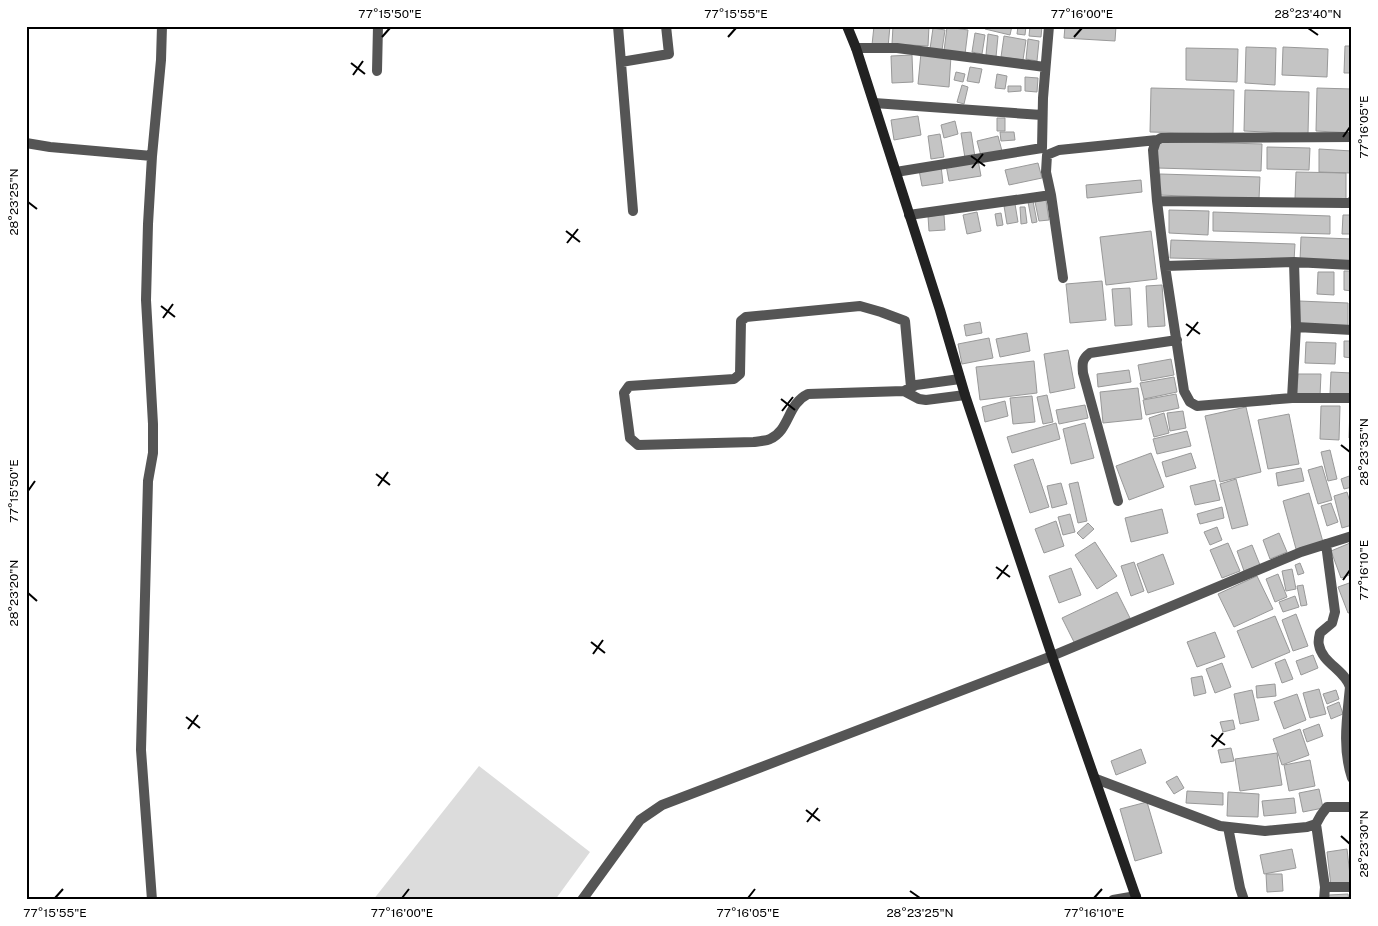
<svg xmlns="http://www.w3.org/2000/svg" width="1378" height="926" font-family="'Public Sans',sans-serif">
  <rect width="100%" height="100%" fill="#fff"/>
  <path fill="#dcdcdc" d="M479,766L590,852L555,900H373Z"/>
  <path fill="#c4c4c4" stroke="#999" d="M874,26H890L888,47L872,45Z
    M893,26H929L928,46L892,44Z
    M986,26H1012L1010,35L985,29Z
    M1018,26H1026L1025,35L1017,34Z
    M1030,26H1042L1041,37L1029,36Z
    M1065,26H1116L1115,41L1064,38Z
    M947,27L968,30L965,54L944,51Z
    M933,28L945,30L942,50L930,49Z
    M975,33L985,35L982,54L972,52Z
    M988,34L998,36L996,57L986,55Z
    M1004,36L1026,40L1023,60L1001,57Z
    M1028,39L1039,41L1037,61L1026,59Z
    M1345,46H1352V73H1344Z
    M1246,47L1276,48L1275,85L1245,83Z
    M1283,47L1328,49L1327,77L1282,75Z
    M1186,48L1238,49L1237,82L1186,80Z
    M921,53L951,56L949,87L918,84Z
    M912,55L913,82L892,83L891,56Z
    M970,67L982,69L979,83L967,81Z
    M956,72L965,74L963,82L954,80Z
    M997,74L1007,76L1005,89L995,88Z
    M1025,77L1038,78L1037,92L1025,91Z
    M962,85L968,87L964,104L957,102Z
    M1008,86H1021V91L1008,92Z
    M1151,88L1234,90L1233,134L1150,132Z
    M1317,88L1352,89V133L1316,131Z
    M1245,90L1309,92L1308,134L1244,131Z
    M918,116L921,135L894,140L891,120Z
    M997,118H1005V131H997Z
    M955,121L958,134L944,138L941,125Z
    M971,132L975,157L965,158L961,133Z
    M1000,132H1014L1015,140L1001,141Z
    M940,134L944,157L931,159L928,136Z
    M998,136L1002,151L981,156L977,141Z
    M1158,141L1262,144L1261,171L1157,168Z
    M1267,147L1310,148L1309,170L1267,169Z
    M1319,149L1352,151L1351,173L1319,172Z
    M978,160L981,176L949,181L946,165Z
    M1038,163L1042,178L1009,185L1005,170Z
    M941,166L943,183L922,186L919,170Z
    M1296,172L1346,173V201L1295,199Z
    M1160,174L1260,177L1259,199L1159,195Z
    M1141,180L1142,192L1087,198L1086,185Z
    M1046,200L1049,220L1039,221L1035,202Z
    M1033,201L1037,222L1032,223L1028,202Z
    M1015,204L1018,222L1007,224L1004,206Z
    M1020,207H1025L1027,223L1021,224Z
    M1169,210L1209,211L1208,235L1169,233Z
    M977,212L981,231L967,234L963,215Z
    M1213,212L1330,216V234L1213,231Z
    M1001,213L1003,225L997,226L995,214Z
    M944,215L945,230L929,231L928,216Z
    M1343,215H1352V234H1342Z
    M1151,231L1157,279L1106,285L1100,237Z
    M1301,237L1352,239V263L1300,261Z
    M1171,240L1295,244L1294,261L1170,258Z
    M1344,271H1352V291L1344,290Z
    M1318,272H1334V295L1317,294Z
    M1102,281L1106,320L1070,323L1066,284Z
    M1162,285L1165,326L1148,327L1146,286Z
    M1130,288L1132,325L1115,326L1112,289Z
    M1299,301L1348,303V328L1298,326Z
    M980,322L982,333L966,336L964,325Z
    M1027,333L1030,351L1000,357L996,339Z
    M989,338L993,358L962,364L958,344Z
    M1344,341H1352V358L1344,357Z
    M1306,342L1336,343L1335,364L1305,363Z
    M1068,350L1075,388L1050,393L1044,354Z
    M1171,359L1174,375L1141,381L1138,365Z
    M1034,361L1037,393L980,400L976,367Z
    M1129,370L1131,382L1098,387L1097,374Z
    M1331,372L1352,373V394H1330Z
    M1298,374H1321L1320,396L1297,395Z
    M1174,377L1177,392L1144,399L1140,383Z
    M1138,388L1142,419L1103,423L1100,392Z
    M1176,394L1179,408L1146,415L1143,400Z
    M1047,395L1053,422L1043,424L1037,397Z
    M1032,396L1035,422L1013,424L1010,398Z
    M1005,401L1008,416L985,422L982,407Z
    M1085,405L1088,418L1059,424L1056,410Z
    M1321,406H1340L1339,440L1320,439Z
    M1350,406H1352V438H1349Z
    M1246,407L1261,472L1220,482L1205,416Z
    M1183,411L1186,428L1170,431L1167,413Z
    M1164,413L1169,433L1154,437L1149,418Z
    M1289,414L1299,464L1268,469L1258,420Z
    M1056,423L1060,439L1012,453L1007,437Z
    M1085,423L1094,458L1071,464L1063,429Z
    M1187,431L1191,446L1157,454L1153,439Z
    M1330,450L1337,479L1328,481L1321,452Z
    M1151,453L1164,487L1129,500L1116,466Z
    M1191,453L1196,468L1166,477L1162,462Z
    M1033,459L1049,507L1030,513L1014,465Z
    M1322,466L1332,500L1318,504L1308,470Z
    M1301,468L1304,481L1278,486L1276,473Z
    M1352,475V487L1344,489L1341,479Z
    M1236,479L1248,525L1232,529L1220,484Z
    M1215,480L1220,500L1195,505L1190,486Z
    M1078,482L1087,521L1078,523L1069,484Z
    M1061,483L1067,504L1052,508L1047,486Z
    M1347,492L1352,509V525L1342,528L1334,496Z
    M1309,493L1323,542L1296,549L1283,501Z
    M1331,503L1338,522L1327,526L1321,506Z
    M1222,507L1224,518L1200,524L1197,514Z
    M1162,509L1168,533L1131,542L1125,518Z
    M1070,514L1075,532L1063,535L1058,517Z
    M1056,521L1064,546L1044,553L1035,529Z
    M1088,523L1094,529L1083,539L1077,533Z
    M1217,527L1222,540L1210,545L1204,532Z
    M1279,533L1287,552L1270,559L1263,540Z
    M1095,542L1117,576L1097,589L1075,555Z
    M1228,543L1240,571L1222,578L1210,550Z
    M1350,543L1352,548V574L1341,578L1331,551Z
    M1252,545L1260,565L1244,571L1237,551Z
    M1163,554L1174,584L1148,593L1137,564Z
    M1134,562L1144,591L1131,596L1121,566Z
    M1300,563L1304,573L1298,575L1295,565Z
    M1071,568L1081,595L1059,603L1049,576Z
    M1292,569L1296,589L1286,591L1282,571Z
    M1278,574L1287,597L1275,602L1266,579Z
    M1257,576L1273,609L1234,627L1218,594Z
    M1352,582V612L1348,613L1338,587Z
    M1303,585L1307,605L1301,606L1297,586Z
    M1117,592L1130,618L1075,644L1062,618Z
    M1295,596L1299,607L1283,612L1279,602Z
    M1296,614L1308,646L1293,651L1282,620Z
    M1275,616L1290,652L1252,668L1237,631Z
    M1215,632L1225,657L1197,667L1187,642Z
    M1313,655L1318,668L1301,675L1296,661Z
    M1285,659L1293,679L1282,683L1275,663Z
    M1222,663L1231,687L1215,693L1206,669Z
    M1202,676L1206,693L1194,696L1191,678Z
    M1275,684L1276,696L1257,698L1256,686Z
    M1319,689L1326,714L1310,718L1303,693Z
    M1252,690L1259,720L1240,724L1234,694Z
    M1336,690L1339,699L1327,704L1323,694Z
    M1297,694L1306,720L1284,729L1274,702Z
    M1339,702L1343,714L1331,719L1327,707Z
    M1233,720L1235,729L1223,732L1220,722Z
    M1319,724L1323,736L1307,742L1303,730Z
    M1300,729L1309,755L1282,765L1273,739Z
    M1231,748L1234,761L1221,763L1218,750Z
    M1141,749L1146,763L1116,775L1111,761Z
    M1277,753L1282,785L1240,791L1235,759Z
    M1310,760L1315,786L1289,791L1284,765Z
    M1177,776L1184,788L1174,794L1166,782Z
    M1319,789L1323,808L1303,812L1299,793Z
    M1187,791L1223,793V805L1186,803Z
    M1228,792L1259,794L1258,817L1227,816Z
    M1294,798L1296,813L1264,816L1262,801Z
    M1147,802L1162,853L1135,861L1120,809Z
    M1292,849L1296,868L1264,874L1260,855Z
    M1347,849L1351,884L1331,886L1327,852Z
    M1266,874H1282L1283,891L1267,892Z
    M1348,894L1349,900H1329V895Z"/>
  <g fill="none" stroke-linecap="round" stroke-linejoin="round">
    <path stroke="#555" stroke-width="10" d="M618,26L633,211
      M856,48H897L1045,67
      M621,62L669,54L666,26
      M377,71L378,26
      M874,103L1042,115
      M26,143L50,147L152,156
      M896,172L1042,148L1043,98L1049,26
      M1157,201L1345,203H1351L1352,201
      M909,215L1051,195
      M1352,265L1294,262L1165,266L1184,391L1190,402L1197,406L1292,398H1352
      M1165,266L1157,201L1153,150L1156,141L1161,138L1352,137
      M1063,278L1051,195L1046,172L1047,155L1059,150L1157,140
      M1296,327L1352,330
      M911,387L905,321L881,312L860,306L746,317L741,321L740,374L734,379L629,386L624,393L630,438L638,445L754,442C759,441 766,441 770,439C790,430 787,404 808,394L904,391L916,385L960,379
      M904,391L919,399L926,400L965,395
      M1292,398L1296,327L1294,262
      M1118,501L1083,373C1082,363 1082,359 1090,353L1177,340
      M1326,544L1335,612L1332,623L1320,633C1319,637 1318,642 1319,645C1322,663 1345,670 1350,687C1347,718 1342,748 1352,778
      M1096,779L1220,826L1265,831L1307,827L1316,824
      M1228,827L1240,888L1244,900
      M1325,887H1352
      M152,900L141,750L148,481L153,453V424L146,300L148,224L152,156L161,60L162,26
      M582,900L640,820L662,805L1052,656L1301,552L1352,536
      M1113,900L1136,896
      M1324,900L1325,887L1316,824L1321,815L1327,807H1352"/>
    <path stroke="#222" stroke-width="10" d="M847,26L856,48L940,310L965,395L1052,656L1137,900"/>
  </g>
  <path fill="none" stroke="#000" stroke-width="2" d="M1308,28L1318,35M382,37L390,28M728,37L736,28M1074,37L1082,28M351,63L365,74M353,75L363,61M1343,137L1350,127M971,156L985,166M972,168L983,154M28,202L37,209M566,231L580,242M567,243L578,229M161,306L175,317M163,318L173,304M1186,324L1200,334M1187,336L1198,322M781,399L795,410M782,411L793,397M1341,445L1350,452M376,474L390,485M378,486L388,472M28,491L35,481M996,567L1010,577M997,579L1008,565M1343,580L1350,570M28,593L37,601M591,642L605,653M593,654L603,640M186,717L200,728M188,729L198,715M1211,735L1225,745M1212,747L1223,733M806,810L820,821M807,822L818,808M1341,836L1350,844M910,891L920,898M55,898L63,889M402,898L409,889M748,898L755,889M1094,898L1102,889"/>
  <rect width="1378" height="926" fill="none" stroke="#ffffff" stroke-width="55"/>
  <rect x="28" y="28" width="1322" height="870" fill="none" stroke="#000" stroke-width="2"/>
  <g font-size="12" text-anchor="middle" fill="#000">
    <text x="390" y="18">77°15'50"E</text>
    <text x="736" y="18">77°15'55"E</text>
    <text x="1082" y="18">77°16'00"E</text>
    <text x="1308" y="18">28°23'40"N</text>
    <text transform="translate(1364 127) rotate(-90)" y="4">77°16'05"E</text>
    <text transform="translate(14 202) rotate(-90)" y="4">28°23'25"N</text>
    <text transform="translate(1364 452) rotate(-90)" y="4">28°23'35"N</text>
    <text transform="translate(14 491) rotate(-90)" y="4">77°15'50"E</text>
    <text transform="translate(1364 570) rotate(-90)" y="4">77°16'10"E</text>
    <text transform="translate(14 593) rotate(-90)" y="4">28°23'20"N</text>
    <text transform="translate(1364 844) rotate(-90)" y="4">28°23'30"N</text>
    <text x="55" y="917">77°15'55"E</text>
    <text x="402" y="917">77°16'00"E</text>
    <text x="748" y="917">77°16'05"E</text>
    <text x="920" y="917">28°23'25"N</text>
    <text x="1094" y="917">77°16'10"E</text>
  </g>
</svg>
